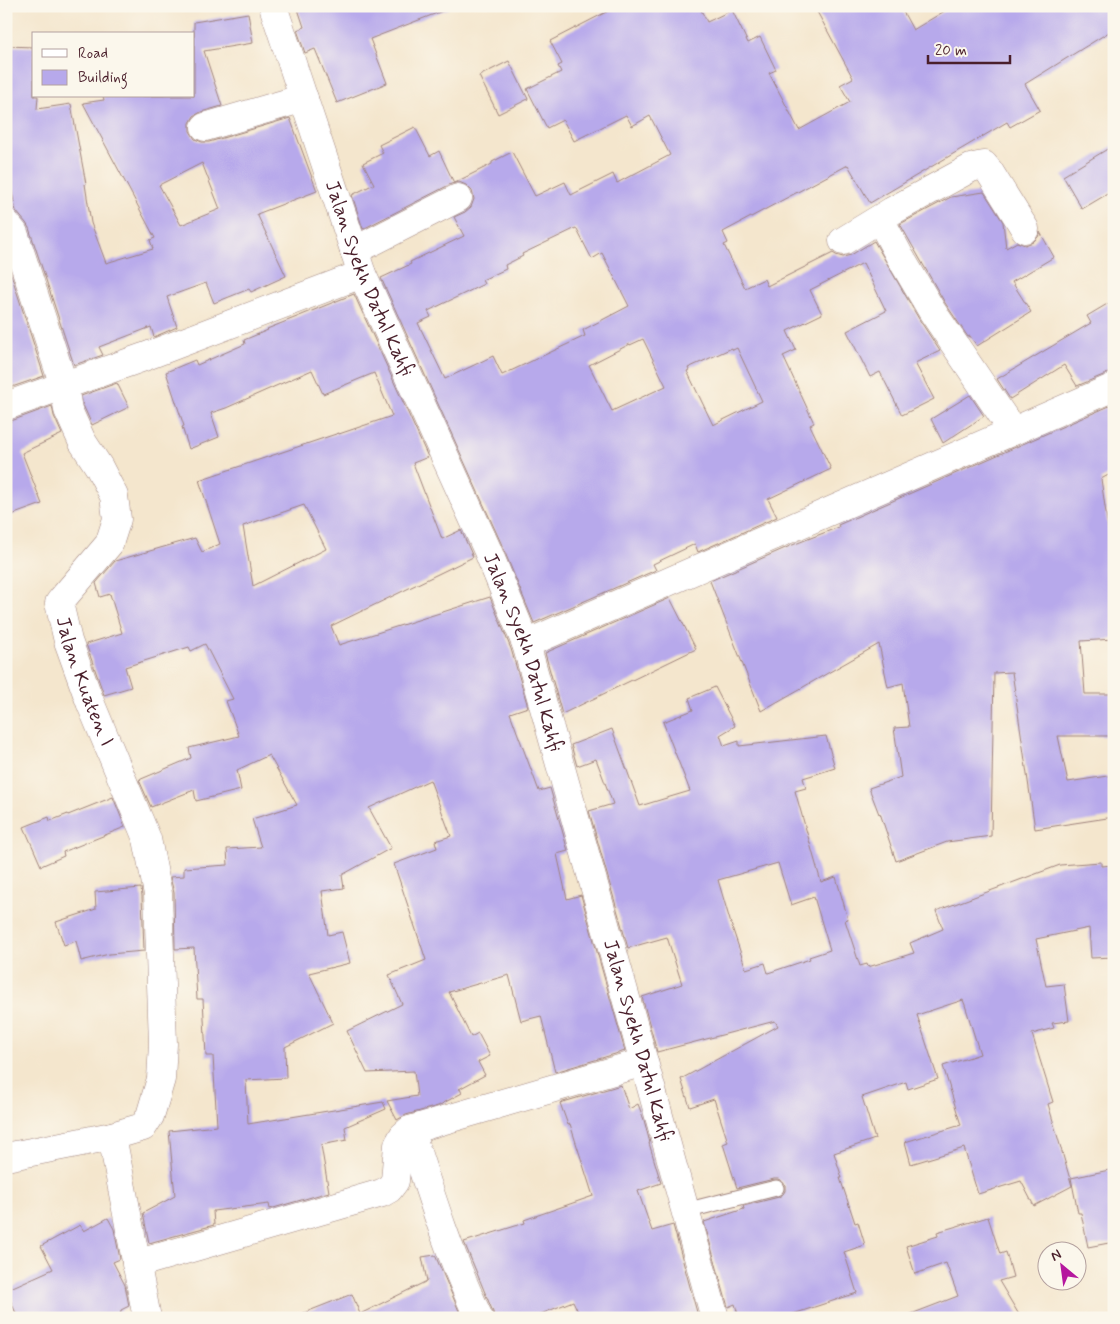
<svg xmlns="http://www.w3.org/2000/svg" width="1120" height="1324" font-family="Mynerve,sans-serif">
  <rect width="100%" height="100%" fill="#fbf7ec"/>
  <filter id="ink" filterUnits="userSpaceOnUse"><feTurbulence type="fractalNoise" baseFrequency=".02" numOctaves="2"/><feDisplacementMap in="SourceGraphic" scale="10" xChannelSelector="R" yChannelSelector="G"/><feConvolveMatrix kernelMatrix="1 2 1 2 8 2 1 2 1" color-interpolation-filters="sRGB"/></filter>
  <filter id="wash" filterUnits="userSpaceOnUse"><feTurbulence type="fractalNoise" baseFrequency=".0096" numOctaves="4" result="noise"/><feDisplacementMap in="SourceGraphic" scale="20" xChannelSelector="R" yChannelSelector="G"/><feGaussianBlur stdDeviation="1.12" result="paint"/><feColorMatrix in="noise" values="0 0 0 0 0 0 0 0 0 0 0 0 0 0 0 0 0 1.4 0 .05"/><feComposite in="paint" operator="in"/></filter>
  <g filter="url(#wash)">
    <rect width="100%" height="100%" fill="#f4e6cd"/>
    <g id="blocks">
      <path fill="#b7a9eb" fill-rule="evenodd" d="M297,6H449L450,8L370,39L387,83L337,103L315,49L305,53L297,30L304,27Z
        M618,6H699L707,22L732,10L748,43L760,37L776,70L769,73L799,130L850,102L840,85L853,78L814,6H900L913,30L953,6H1114V29L1025,84L1040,110L1010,127L1007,122L870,203L848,165L723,232L728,243L724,245L745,288L764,279L767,286L833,253L836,255L843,257L851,255L874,241L919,319L940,351L915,363L934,399L902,415L880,372L870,377L847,331L886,311L863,263L810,290L822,314L787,331L796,350L783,356L814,423L810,425L831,469L768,499L777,517L698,552L695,544L653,564L656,570L534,623L501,543L381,278L411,264L410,262L464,236L454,217L465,212L471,207L474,199L472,191L466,185L459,182L451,184L363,229L352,195L374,184L363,163L383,153L379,145L415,127L430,156L439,151L454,183L492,164V162L512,152L535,196L565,182L571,195L613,174L617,183L670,155L650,116L632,126L626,115L574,141L563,120L547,128L527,89L561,72L558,66L562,64L550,41ZM576,228L592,259L602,253L629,306L583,330L585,336L502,375L493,356L445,379L418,323L431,317L428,311L484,284L482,280L506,269L505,265L523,256L522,254ZM643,339L666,386L612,411L589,365L630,344V345ZM732,348L733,350L737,348L762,401L713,425L687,371L689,370L688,368Z
        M248,13L253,43L204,51L222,106L201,112L194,116L190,123V131L195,139L202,142H209L290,118L317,191L257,214L286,276L251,292L249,289L214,303L206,283L167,297L177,327L154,337L151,327L99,347L103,355L74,365L29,228L26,223L16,211L6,165V46L34,47V96H38L37,109L71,104L86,184H85L91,223L106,263L153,249L150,240L155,238L83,103L104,100L103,96H194V22ZM202,163L220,209L181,225L159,185Z
        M509,61L528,99L498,114L479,76Z
        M1114,145V190L1082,209L1063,176Z
        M984,192L1003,222L1006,248L1017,242L1025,245L1033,242L1038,237L1040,232L1054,257L1012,282L1031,312L977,346L970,336L968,337L945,303L900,224L951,197Z
        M10,271L44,376L6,389V273Z
        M354,294L428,457L413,463L442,539L461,530L473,557L331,626L339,645L490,597L511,649L528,707L510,713L539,791L550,788L568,851L557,854L567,899L581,895L625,1051L555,1072L541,1016L521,1021L509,975L449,992L471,1037L478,1033L490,1056L478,1062L485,1075L459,1089H460L462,1093L438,1106L406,1115L397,1120L387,1101L417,1096L414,1071L367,1073L347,1031L402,1004L389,975L426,960L394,864L437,848L435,841L451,836L430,780L369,808L391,848L342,875L344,888L322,891L328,935L342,932L350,963L309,973L333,1023L285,1047L286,1078L246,1080L248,1124L383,1102L386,1109L345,1127L347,1140L321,1145L329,1192L270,1209L269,1204L213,1211L214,1225L149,1243L143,1213L175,1196L169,1131L217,1126L213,1056H206L203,999H197L194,948L175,949L174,893L170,877L184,876V868L228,865L227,849L261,847L252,819L297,805L269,755L237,770L241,790L196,801L194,790L151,807L139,780L191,758L189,748L239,736L226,701L233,699L205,644L191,651L189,647L125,667L131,687L104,695L86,644L122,633L110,594L100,597L96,583L115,561L195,538L202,552L220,544L199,480L339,433V434L392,416L374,373L323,394L312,370L226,408L211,413L219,437L189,449L182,427L184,426L166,372L195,360L197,365L245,344L244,340L268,330L267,329ZM304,505L326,549L253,586L243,526Z
        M1114,300V372L1108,373L1077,386L1064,365L1010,399L997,379L1091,323L1087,316Z
        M117,383L129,407L92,425L83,405L81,396Z
        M970,395L984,416L943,443L931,419Z
        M1114,404V472L1101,479L1109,534H1111L1114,551V639L1081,641L1085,694H1111L1110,736H1058L1068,782L1114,775V817L1035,829L1012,672L994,673L991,836L947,842L896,861L880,813L879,814L869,788L901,777L894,728L909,727L903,683L888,687L879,644L761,711L710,581L790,546L839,527L838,525Z
        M52,406L54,416L62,434L22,453L42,504L6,517V421H11Z
        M670,598L696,649L562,714L545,653Z
        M715,687L735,726L720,735L724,746L739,741V746L826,736L835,768L803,778L806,788L795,791L821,882L836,877L848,919L845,920L860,966L867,964L868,967L914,953L910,943L943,929L936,911L1060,865L1101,862V866L1114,865V957L1091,958L1089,928L1036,939L1046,986L1064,984L1069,1021L1052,1023L1054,1028L1032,1034L1053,1102L1048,1104L1072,1186L1034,1206L1021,1181L978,1194L964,1148L911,1164L905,1142L961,1125L943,1066L980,1054L965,1005L963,1000L917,1015L938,1079L908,1089L906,1082L862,1097L875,1139L834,1153L842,1178H840L855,1223L858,1222L865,1245L844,1252L857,1293L781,1318H739L735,1304L728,1307L704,1222L744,1209L743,1206L779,1197L783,1194L785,1191V1185L782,1181L778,1179H774L737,1188L723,1144L728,1142L714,1099L690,1107L681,1079L778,1026L775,1021L657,1052L642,997L682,984L667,937L628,948L589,811L613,804L596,759L577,766L571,745L612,729L640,806L690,791L663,722L693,710L689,698ZM778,863L791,905L814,897L830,950L809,957L810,959L768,973L765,963L746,969L731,924L718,880Z
        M113,797L125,827L63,852L64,856L41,866L24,827L49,817L50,821L68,814V815Z
        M141,888L142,896L144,951L109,954L81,961L76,941L64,945L56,922L96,909L95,892Z
        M621,1085L629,1109L638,1104L644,1120L650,1143H649L661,1183L638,1191L652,1231L673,1225L698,1316L692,1318H581L573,1301L531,1318H494L493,1312L464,1242L525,1223L524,1220L593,1196L570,1124L568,1125L560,1103Z
        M1114,1169V1242L1088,1247L1081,1213H1078L1071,1178Z
        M988,1217L1000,1254L1006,1252L1013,1277L999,1281L1021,1318H907L906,1316L958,1296L946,1263L915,1274L906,1246L938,1236L937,1232Z
        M108,1218L114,1229L120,1259L113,1262L125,1285L129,1306L121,1310L120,1318H18L6,1290L53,1269L41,1246L80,1225L84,1231Z
        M435,1255L462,1318H296V1316L352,1294L360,1314L427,1281L422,1257Z"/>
    </g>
  </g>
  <g filter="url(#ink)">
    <use href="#blocks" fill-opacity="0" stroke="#9f827c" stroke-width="1"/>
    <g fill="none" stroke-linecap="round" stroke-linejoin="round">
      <defs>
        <path id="lane" d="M685,1211L776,1188"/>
        <g id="street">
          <path d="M205,127L304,98"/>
          <path d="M880,219L899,255L932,311L1013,431"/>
          <path id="s1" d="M6,223L14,233L64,386L68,410L82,441L99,467L114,496L117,519L109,544L63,598L59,603L68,641L90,702L147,839L158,894L163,1044L161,1079L150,1116L143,1127L112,1136L6,1157"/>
          <path d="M843,241L892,211L971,168L978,166L984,165L989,171L1025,229"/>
          <path d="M354,251L458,198"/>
          <path d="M6,406L144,357L362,274"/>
          <path d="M526,644L1114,387"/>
          <path d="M410,1130C430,1193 450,1257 479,1318"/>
          <path d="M112,1136L147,1318"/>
          <path d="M136,1264L382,1193L389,1189L395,1181L398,1145L403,1136L410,1130L644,1062"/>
        </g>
        <g id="secondary">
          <path id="s2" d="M273,6L362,274L487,549L526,644L644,1062L715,1318"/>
        </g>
      </defs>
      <use href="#lane" stroke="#9f827c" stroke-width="17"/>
      <use href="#street" stroke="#9f827c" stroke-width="29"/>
      <use href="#secondary" stroke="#9f827c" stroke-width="29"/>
      <use href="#lane" stroke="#fff" stroke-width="15"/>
      <use href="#street" stroke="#fff" stroke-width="28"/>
      <use href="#secondary" stroke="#fff" stroke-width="28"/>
    </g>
  </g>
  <g text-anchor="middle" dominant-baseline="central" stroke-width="4.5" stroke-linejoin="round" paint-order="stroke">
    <g font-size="20" fill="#4a1f2b" stroke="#fbf7ec">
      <text stroke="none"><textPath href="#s2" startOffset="289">Jalan Syekh Datul Kahfi</textPath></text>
      <text stroke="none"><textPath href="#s2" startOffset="694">Jalan Syekh Datul Kahfi</textPath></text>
      <text stroke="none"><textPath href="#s1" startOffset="505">Jalan Kuaten I</textPath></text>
      <text stroke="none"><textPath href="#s2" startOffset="1099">Jalan Syekh Datul Kahfi</textPath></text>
    </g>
  </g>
  <rect width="1120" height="1324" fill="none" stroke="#fbf7ec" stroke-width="25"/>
  <rect x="32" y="32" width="162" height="65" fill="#fbf7ec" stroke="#b4a19f"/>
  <rect x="42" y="49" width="25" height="8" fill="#ffffff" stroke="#b4a19f"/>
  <text x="78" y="58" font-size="15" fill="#4a1f2b">Road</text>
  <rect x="42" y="70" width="25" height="15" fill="#b7a9eb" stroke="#b4a19f"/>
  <text x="78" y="82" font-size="15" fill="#4a1f2b">Building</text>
  <g transform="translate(1062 1266) rotate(331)"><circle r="24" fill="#fbf7ec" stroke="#b4a19f"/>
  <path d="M0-4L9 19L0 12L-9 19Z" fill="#b5179e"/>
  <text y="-8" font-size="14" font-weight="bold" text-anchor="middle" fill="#4a1f2b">N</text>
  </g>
  <path d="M928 55v8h82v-8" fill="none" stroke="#4a1f2b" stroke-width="2.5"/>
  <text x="935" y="55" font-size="15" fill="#4a1f2b" stroke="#fbf7ec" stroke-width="4" paint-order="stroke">20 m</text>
</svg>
